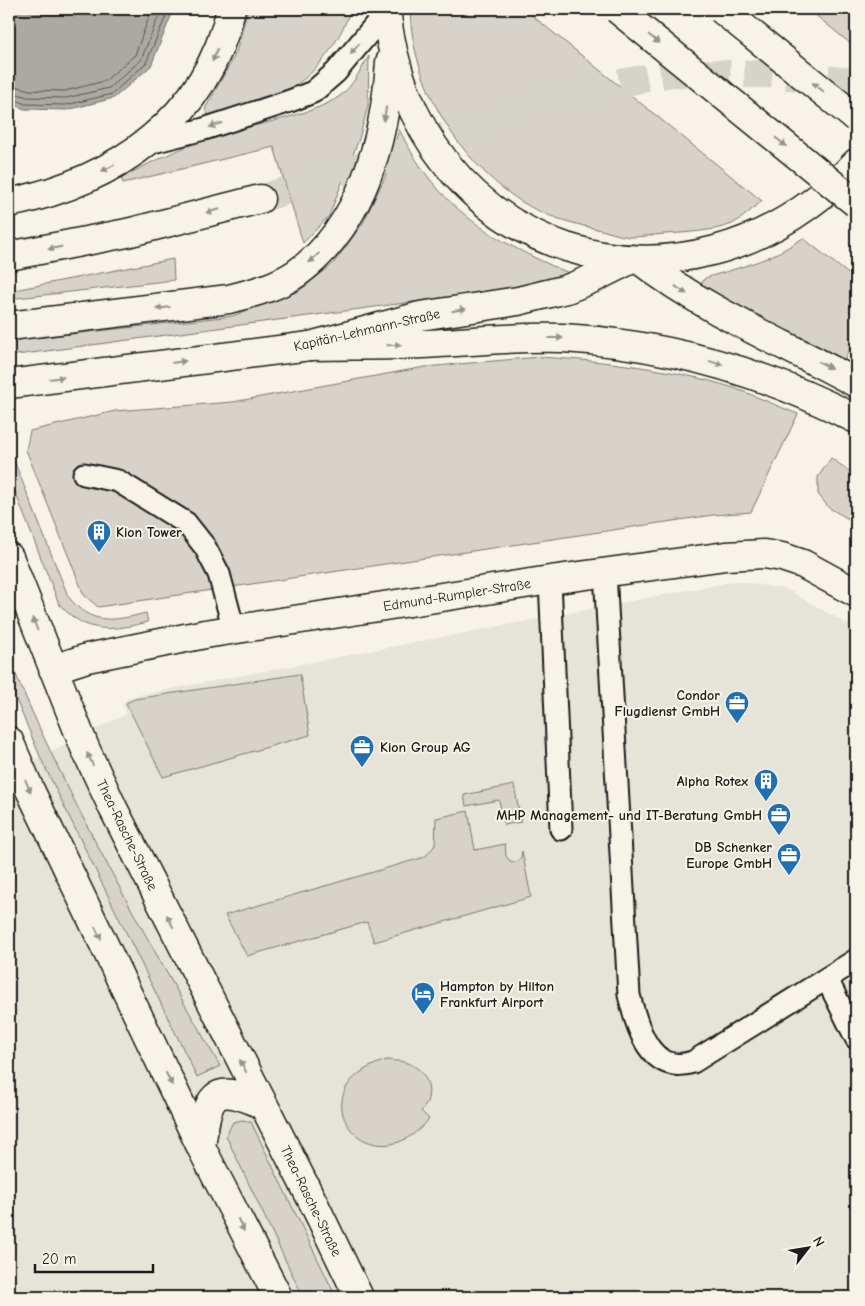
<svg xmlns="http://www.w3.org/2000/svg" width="865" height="1306" font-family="'Comic Neue',sans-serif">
  <rect width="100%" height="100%" fill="#f7f3e8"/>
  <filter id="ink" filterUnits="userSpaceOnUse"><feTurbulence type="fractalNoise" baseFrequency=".02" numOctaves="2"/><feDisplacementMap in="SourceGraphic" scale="10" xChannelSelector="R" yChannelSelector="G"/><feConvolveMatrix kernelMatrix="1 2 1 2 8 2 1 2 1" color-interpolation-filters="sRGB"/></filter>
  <g filter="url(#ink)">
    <path fill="#e6e3d9" d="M736,581L786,589L856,629V1297H9V772L126,714L123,704L128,698L134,696Z"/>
    <path fill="#d7d3cb" stroke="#7a7874" d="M248,9H351C339,43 314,79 280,94C258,103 232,109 209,116L205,109L236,53Z
      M410,9H524L762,201C753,208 742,219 732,224C716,231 682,233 664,234C653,235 641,237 630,237C619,236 607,231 597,229C571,223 544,216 522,202C458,161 412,85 410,9Z
      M808,9H856V48Z
      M369,56L368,106L359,139L329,216L303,243L274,147L123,183L121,178C151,162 182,147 215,136C250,125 312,116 340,96C353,86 361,69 369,56Z
      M399,129C437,208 491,240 569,273L571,277L514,291L442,298L9,356V341L232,316L299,291L333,264L363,223L385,177Z
      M803,238L856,280V350L850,347L844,361L708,294L700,286L705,278C744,266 769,261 803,238Z
      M173,259L174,280L9,299V291Z
      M539,357C604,361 671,368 734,388C756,396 777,406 798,414L751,512L713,515L98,607L84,595L26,450L30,431L115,411L233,402L425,367Z
      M11,453L68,596C90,626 114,621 146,613L148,622C111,631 87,635 59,604L10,479L9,457Z
      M831,458L856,476V523L829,508L818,494V477Z
      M9,658C68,801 143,932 220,1066L197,1077L42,761L9,683Z
      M300,674L310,735L163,777L126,703L135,699Z
      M514,785L521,822L504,825L499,800L466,806L464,795Z
      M468,811L475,850L505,844L506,856L510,861L516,862L521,858L522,851L531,897L374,942L367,922L247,956L225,915L425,857L435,845L436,818Z
      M387,1060C396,1061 406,1061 414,1066C430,1076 434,1098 421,1111L429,1119C370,1192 290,1089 387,1060Z
      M243,1120L251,1122L336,1297H303L226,1136L233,1122Z"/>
    <path fill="#aca9a2" stroke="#72716c" d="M9,9H170L171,16L151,66L114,98L67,110L24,109L9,102Z"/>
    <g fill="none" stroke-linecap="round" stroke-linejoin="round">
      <path stroke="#565452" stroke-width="1" d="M9,84L29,90L65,91L105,81L135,55L152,9
        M9,91L27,97L66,98L109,88L141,60L159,15V9
        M9,97L25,104L66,105L112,94L146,63L166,16V9"/>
      <path stroke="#d6d3c9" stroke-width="28" stroke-dasharray="28 14" stroke-linecap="butt" d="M260,199L384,159L475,125L567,94L671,73L766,74L856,82"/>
      <defs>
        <path id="lane" d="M149,143L204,129L290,101L313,92L336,72L386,12
          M84,474L118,481L186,523L205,547L219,574L234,630
          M605,572L629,995C637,1027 650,1076 693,1062L856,960
          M550,580L561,829
          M827,979L856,1038"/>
        <path id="street" d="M9,557L85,748L113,808L315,1206L359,1297
          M53,669L87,658L205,634L550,580L726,556L764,554L782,557L803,564L856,593
          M9,741L30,790L201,1147L278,1297
          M201,1147C208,1097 210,1080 263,1105"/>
        <path id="secondary" d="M386,9C412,258 686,344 856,163
          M9,326L229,299C252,293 277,287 297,273C362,226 385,139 390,62
          M9,384L310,346L420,316L518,301L567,289L594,278L630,260"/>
        <path id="highway" d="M9,203C115,181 206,120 231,9
          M9,256L127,233L260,199
          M641,261C707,312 784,343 856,383
          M310,346C348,345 386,346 423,344C470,342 517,336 563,338C666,344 765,372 856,419"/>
      </defs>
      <use href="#lane" stroke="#1c1c1c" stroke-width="25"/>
      <use href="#street" stroke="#1c1c1c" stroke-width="31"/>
      <use href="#secondary" stroke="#1c1c1c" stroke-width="31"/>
      <use href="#highway" stroke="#1c1c1c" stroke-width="31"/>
      <use href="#lane" stroke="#f7f3e8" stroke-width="21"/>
      <use href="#street" stroke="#f7f3e8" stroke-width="28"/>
      <use href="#secondary" stroke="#f7f3e8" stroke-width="28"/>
      <use href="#highway" stroke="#f7f3e8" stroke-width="28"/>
      <defs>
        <path id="highway-bridge" d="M617,9L856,203
          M721,9L856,118"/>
      </defs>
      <use href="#highway-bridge" stroke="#1c1c1c" stroke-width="31" stroke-linecap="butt"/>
      <use href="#highway-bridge" stroke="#f7f3e8" stroke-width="28"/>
    </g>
    <defs><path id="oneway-solid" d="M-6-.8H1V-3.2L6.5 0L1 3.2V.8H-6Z" transform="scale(1.25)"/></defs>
    <g fill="#94928c">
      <use href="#oneway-solid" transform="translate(654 39) rotate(39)"/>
      <use href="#oneway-solid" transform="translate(355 49) rotate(129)"/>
      <use href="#oneway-solid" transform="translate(215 55) rotate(112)"/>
      <use href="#oneway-solid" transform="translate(818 87) rotate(-141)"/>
      <use href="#oneway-solid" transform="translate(385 114) rotate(100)"/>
      <use href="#oneway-solid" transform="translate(216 125) rotate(162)"/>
      <use href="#oneway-solid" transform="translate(781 142) rotate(39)"/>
      <use href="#oneway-solid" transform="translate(108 168) rotate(154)"/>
      <use href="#oneway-solid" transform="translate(213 211) rotate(166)"/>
      <use href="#oneway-solid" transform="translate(55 248) rotate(169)"/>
      <use href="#oneway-solid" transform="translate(314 258) rotate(137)"/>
      <use href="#oneway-solid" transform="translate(681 290) rotate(34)"/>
      <use href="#oneway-solid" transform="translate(163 308) rotate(173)"/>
      <use href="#oneway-solid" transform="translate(459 310) rotate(-9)"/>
      <use href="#oneway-solid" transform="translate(556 338)"/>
      <use href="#oneway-solid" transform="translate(394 345) rotate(-1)"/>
      <use href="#oneway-solid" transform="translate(179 362) rotate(-8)"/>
      <use href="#oneway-solid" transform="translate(716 363) rotate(16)"/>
      <use href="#oneway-solid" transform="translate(825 365) rotate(29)"/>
      <use href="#oneway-solid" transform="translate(57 378) rotate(-7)"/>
      <use href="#oneway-solid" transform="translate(35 624) rotate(-111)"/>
      <use href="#oneway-solid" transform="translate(90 759) rotate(-115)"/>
      <use href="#oneway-solid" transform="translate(28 786) rotate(66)"/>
      <use href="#oneway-solid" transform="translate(170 921) rotate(-117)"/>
      <use href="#oneway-solid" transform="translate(98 933) rotate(64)"/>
      <use href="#oneway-solid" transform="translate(243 1066) rotate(-117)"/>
      <use href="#oneway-solid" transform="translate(169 1079) rotate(64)"/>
      <use href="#oneway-solid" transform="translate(241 1225) rotate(63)"/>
    </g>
  </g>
  <defs>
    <symbol id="building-pin" viewBox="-11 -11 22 30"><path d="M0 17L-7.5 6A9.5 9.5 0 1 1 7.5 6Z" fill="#1f6fb2" stroke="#f7f3e8"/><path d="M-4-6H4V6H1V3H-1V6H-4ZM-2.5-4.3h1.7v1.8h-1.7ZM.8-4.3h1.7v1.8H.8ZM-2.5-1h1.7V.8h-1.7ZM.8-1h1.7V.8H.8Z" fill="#fff"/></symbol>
    <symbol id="office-pin" viewBox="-11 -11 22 30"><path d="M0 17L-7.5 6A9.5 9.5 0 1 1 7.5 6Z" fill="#1f6fb2" stroke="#f7f3e8"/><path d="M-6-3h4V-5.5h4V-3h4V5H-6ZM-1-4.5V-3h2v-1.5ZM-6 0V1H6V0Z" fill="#fff"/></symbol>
    <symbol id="hotel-pin" viewBox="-11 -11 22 30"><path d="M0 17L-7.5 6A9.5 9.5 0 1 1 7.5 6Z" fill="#1f6fb2" stroke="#f7f3e8"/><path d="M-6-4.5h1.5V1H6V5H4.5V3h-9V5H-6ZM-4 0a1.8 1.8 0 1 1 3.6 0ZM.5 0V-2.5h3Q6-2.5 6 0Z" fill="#fff"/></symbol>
  </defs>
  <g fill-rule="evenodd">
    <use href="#building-pin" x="85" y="518" width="28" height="38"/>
    <use href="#office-pin" x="723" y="689" width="28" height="38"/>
    <use href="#office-pin" x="348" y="733" width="28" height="38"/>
    <use href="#building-pin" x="752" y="767" width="28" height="38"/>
    <use href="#office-pin" x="765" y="801" width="28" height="38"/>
    <use href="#office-pin" x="775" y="841" width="28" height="38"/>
    <use href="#hotel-pin" x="409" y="980" width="28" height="38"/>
  </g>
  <g text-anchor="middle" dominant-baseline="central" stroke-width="4" stroke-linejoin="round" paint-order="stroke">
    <g font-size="14" fill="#1c1c1c" stroke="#f7f3e8">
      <text transform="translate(367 330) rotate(-13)">Kapitän-Lehmann-Straße</text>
      <text transform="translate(457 595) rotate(-9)">Edmund-Rumpler-Straße</text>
      <text transform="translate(127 835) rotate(64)">Thea-Rasche-Straße</text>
      <text transform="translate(311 1201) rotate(64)">Thea-Rasche-Straße</text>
    </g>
    <g font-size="14" font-weight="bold" fill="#1c1c1c" stroke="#f7f3e8" text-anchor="end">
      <text x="116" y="532" text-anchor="start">Kion Tower</text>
      <text x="720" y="695">Condor<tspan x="720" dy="16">Flugdienst GmbH</tspan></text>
      <text x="380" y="747" text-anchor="start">Kion Group AG</text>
      <text x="748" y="781">Alpha Rotex</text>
      <text x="762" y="815">MHP Management- und IT-Beratung GmbH</text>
      <text x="772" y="847">DB Schenker<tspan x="772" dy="16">Europe GmbH</tspan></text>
      <text x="440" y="986" text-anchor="start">Hampton by Hilton<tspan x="440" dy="16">Frankfurt Airport</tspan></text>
    </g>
  </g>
  <rect width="865" height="1306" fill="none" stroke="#f7f3e8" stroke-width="30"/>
  <rect x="15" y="15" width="835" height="1276" fill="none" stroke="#1c1c1c" stroke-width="2" filter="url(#ink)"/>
  <g transform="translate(808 1248) rotate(59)" stroke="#f7f3e8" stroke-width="4" paint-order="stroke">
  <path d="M0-4L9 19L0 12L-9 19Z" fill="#1c1c1c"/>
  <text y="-8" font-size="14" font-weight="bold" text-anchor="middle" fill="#1c1c1c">N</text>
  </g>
  <path d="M35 1264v8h118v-8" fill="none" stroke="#1c1c1c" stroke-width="2.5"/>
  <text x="42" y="1264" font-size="15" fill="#1c1c1c" stroke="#f7f3e8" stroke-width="4" paint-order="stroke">20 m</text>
</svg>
